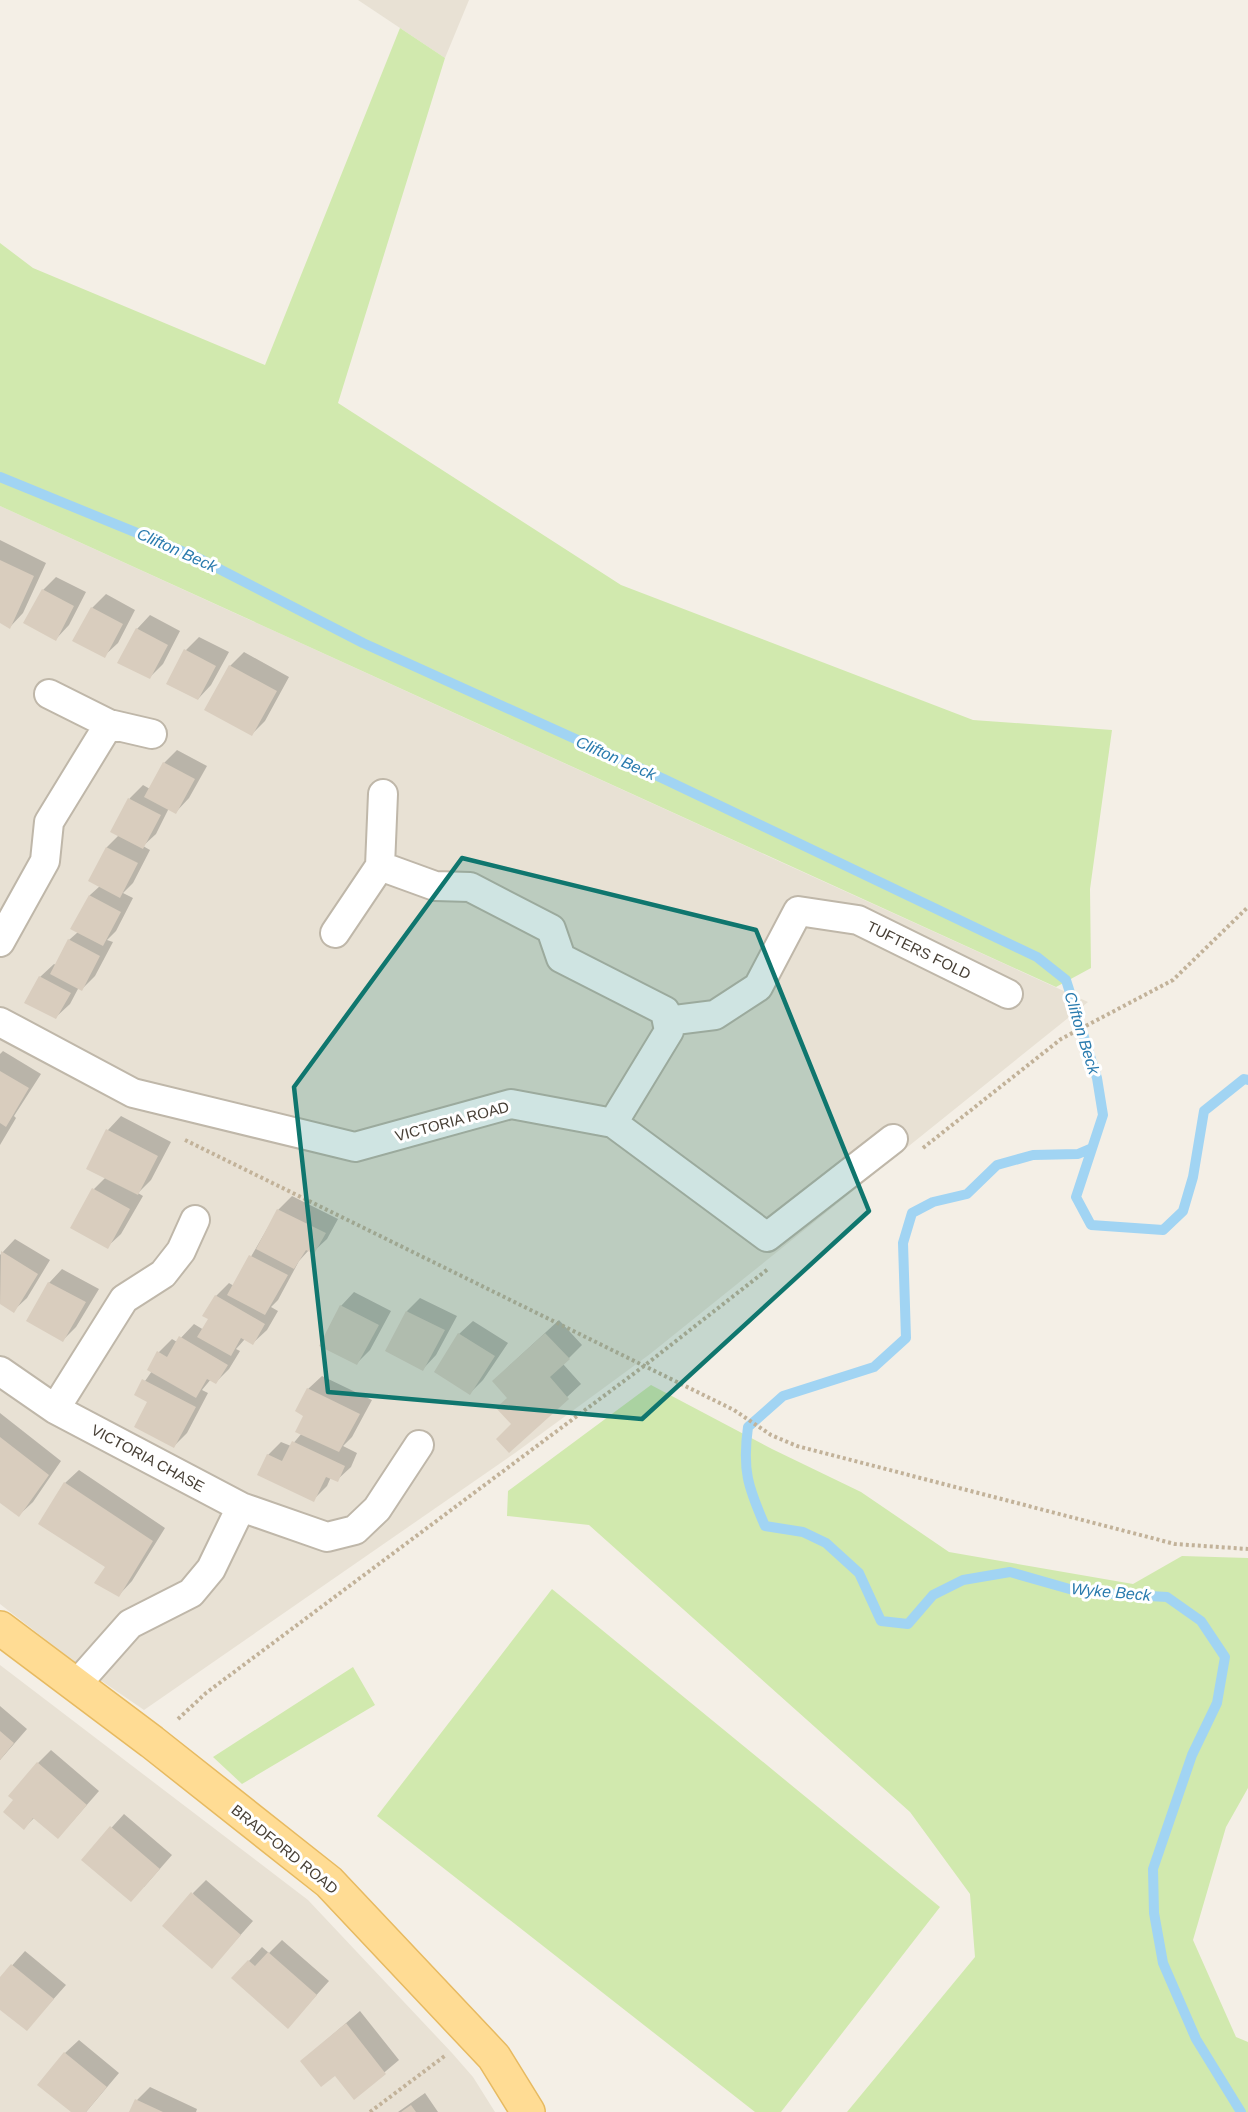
<svg xmlns="http://www.w3.org/2000/svg" width="1248" height="2112" font-family="Helvetica,sans-serif">
  <rect width="100%" height="100%" fill="#f4efe6"/>
  <path fill="#e8e1d4" d="M358,0H469L445,58Z
    M0,506L1088,1002L650,1354L515,1453L144,1710L77,1664L0,1604Z
    M0,1665L308,1900L452,2053L473,2077L495,2112H0Z"/>
  <path fill="#d1e9ae" d="M400,28L445,58L338,403L621,585L973,720L1112,730L1090,889L1091,968L1056,987L0,506V243L33,268L265,365Z
    M651,1385L772,1449L861,1492L949,1552L1133,1584L1182,1556L1248,1558V1788L1226,1827L1193,1940L1236,2037L1248,2042V2112H847L975,1957L970,1894L910,1812L589,1525L507,1516L508,1491Z
    M552,1589L940,1907L781,2112H755L377,1816Z
    M353,1667L375,1705L242,1784L213,1757Z"/>
  <path fill="#0003" d="M0,540L46,563L23,613L10,627L0,622Z
    M56,577L86,592L69,625L56,639L43,590Z
    M106,594L135,610L118,643L104,656L74,641L92,608Z
    M150,615L180,631L163,664L149,678L137,629Z
    M199,637L229,652L211,685L198,699L186,650Z
    M244,652L289,677L265,721L252,734L206,710L230,666Z
    M177,750L207,766L189,798L176,812L169,808L156,834L143,846L150,850L133,883L123,893L133,898L116,931L107,940L113,942L95,976L82,989L79,987L70,1004L56,1017L40,977L54,964L56,965L69,940L78,932L90,895L100,886L90,881L107,847L119,835L112,832L130,798L143,785L150,789L164,763Z
    M3,1051L41,1074L14,1116L16,1118L0,1145V1054Z
    M121,1116L171,1142L151,1180L138,1193L143,1196L121,1234L107,1247L94,1189L106,1177L88,1168L108,1130Z
    M292,1196L338,1219L327,1239L313,1252L309,1250L299,1261L278,1300L271,1307L278,1311L267,1330L253,1343L245,1339L236,1349L240,1351L229,1369L216,1382L211,1379L202,1390L208,1393L187,1433L174,1446L149,1401L136,1394L152,1371L159,1352L172,1339L177,1342L194,1324L204,1330L210,1319L216,1296L229,1283L234,1286L278,1210Z
    M15,1239L50,1260L27,1298L13,1311L0,1303V1255Z
    M62,1269L99,1289L76,1327L63,1340L28,1321L49,1283Z
    M354,1292L391,1311L370,1350L357,1363L341,1306Z
    M420,1298L457,1316L436,1355L423,1369L407,1311Z
    M559,1320L582,1345L563,1364L581,1384L509,1451L512,1424L507,1368Z
    M473,1321L508,1343L483,1380L470,1393L459,1334Z
    M322,1376L372,1400L352,1437L343,1446L357,1453L351,1467L337,1480L331,1477L327,1486L313,1500L268,1455L281,1442L291,1446L302,1433L308,1389Z
    M0,1413L61,1461L33,1502L19,1515L0,1501Z
    M79,1470L165,1528L132,1581L119,1595L65,1483Z
    M0,1706L27,1729L0,1760Z
    M51,1750L99,1791L71,1823L35,1817L24,1828L38,1763Z
    M124,1814L172,1855L144,1887L83,1859Z
    M206,1880L253,1921L212,1967L193,1893Z
    M282,1940L329,1981L288,2027L233,1978L262,1947L269,1953Z
    M25,1951L66,1985L27,2029L0,2008V1979Z
    M360,2011L399,2060L354,2098L335,2073L302,2061Z
    M79,2040L119,2073L86,2112H73L65,2053Z
    M150,2087L197,2109L196,2112H131L137,2100Z
    M425,2093L438,2112H398Z"/>
  <g fill="none" stroke-linecap="round" stroke-linejoin="round">
    <path stroke="#a1d4f3" stroke-width="10" d="M0,477L196,557L363,643L664,779L1037,957L1066,980L1097,1078L1103,1115L1076,1197L1091,1225L1163,1230L1183,1211L1193,1177L1204,1111L1244,1079L1248,1080
      M1092,1148L1078,1154L1033,1155L997,1165L967,1194L933,1202L912,1213L903,1243L906,1338L874,1367L783,1396L748,1427C742,1470 748,1487 765,1526L803,1532L826,1543L859,1573L881,1621L908,1624L933,1595L963,1580L1010,1572L1080,1592L1167,1597L1201,1621L1225,1657L1217,1703L1192,1755L1153,1869L1154,1913L1163,1963L1196,2039L1241,2112"/>
  </g>
  <path fill="#d9cdbe" d="M0,560L34,576L10,629L0,623Z
    M42,589L74,606L56,641L23,623Z
    M91,607L123,624L105,658L72,641Z
    M136,628L168,645L150,679L117,663Z
    M184,649L216,666L198,700L166,684Z
    M229,665L277,691L252,736L204,710Z
    M163,762L195,779L176,814L144,797Z
    M128,798L161,815L143,849L110,832Z
    M106,847L138,863L120,898L88,881Z
    M89,895L121,912L103,946L70,929Z
    M68,939L100,956L82,991L50,974Z
    M39,976L71,993L56,1019L24,1003Z
    M0,1071L29,1088L6,1127L0,1123Z
    M106,1129L158,1156L138,1195L86,1169Z
    M92,1188L130,1209L108,1249L70,1228Z
    M277,1209L326,1233L314,1254L306,1250L294,1269L256,1249Z
    M1,1251L38,1274L14,1313L0,1304Z
    M249,1255L288,1275L265,1315L227,1295Z
    M48,1282L86,1302L63,1342L26,1321Z
    M215,1295L265,1324L253,1345L241,1338L231,1356L197,1337L208,1319L202,1316Z
    M340,1305L379,1325L357,1365L319,1346Z
    M406,1311L445,1330L423,1371L385,1351Z
    M458,1333L495,1356L470,1395L434,1372Z
    M545,1333L570,1359L550,1377L569,1399L509,1453L496,1439L511,1424L496,1408L507,1398L492,1381Z
    M179,1336L228,1365L216,1384L207,1379L196,1398L147,1370L157,1351L167,1357Z
    M142,1379L196,1407L174,1448L134,1427L147,1402L134,1395Z
    M307,1388L360,1414L339,1452L295,1432L303,1416L295,1411Z
    M0,1437L49,1475L19,1517L0,1503Z
    M292,1441L345,1466L338,1482L326,1477L314,1502L257,1475L267,1454L282,1461Z
    M64,1482L153,1541L119,1597L94,1583L105,1567L38,1524Z
    M0,1731L14,1743L0,1760Z
    M37,1762L87,1805L58,1839L33,1818L24,1830L3,1812L13,1800L8,1796Z
    M110,1826L160,1869L131,1902L81,1860Z
    M191,1892L241,1935L212,1969L162,1926Z
    M268,1952L317,1995L288,2029L231,1978L248,1960L255,1966Z
    M11,1964L54,1999L27,2031L0,2010V1977Z
    M346,2023L386,2074L354,2100L335,2076L321,2087L300,2061Z
    M64,2052L107,2087L86,2112H71L37,2085Z
    M135,2099L163,2112H129Z
    M411,2105L416,2112H401Z"/>
  <g fill="none" stroke-linecap="round" stroke-linejoin="round">
    <defs>
      <path id="minor" d="M49,694L109,724L152,734
        M380,866L435,886L470,887L551,929L561,958L665,1011L669,1031L613,1123
        M335,933L380,866L383,794
        M0,942L45,861L49,822L109,724
        M667,1021L715,1015L758,987L798,911L858,920L1008,994
        M0,1022L133,1093L355,1147L511,1104L613,1123L767,1237L893,1139
        M0,1371L55,1409L241,1507L327,1537L355,1530L377,1509L419,1445
        M55,1409L124,1299L163,1274L181,1251L195,1220
        M76,1685L130,1624L191,1593L211,1569L241,1507"/>
      <path id="primary" d="M0,1628L152,1742L329,1882L494,2057L528,2112"/>
    </defs>
    <use href="#minor" stroke="#bfb7a9" stroke-width="32"/>
    <use href="#primary" stroke="#e7ba61" stroke-width="36"/>
    <path stroke="#c2b299" stroke-width="4" stroke-dasharray="3 3" stroke-linecap="butt" d="M185,1140L734,1410L771,1435L797,1446L1175,1544L1248,1549
      M923,1148L1061,1039L1173,980L1248,907
      M178,1719L206,1693L644,1366L768,1269
      M370,2112L446,2055"/>
    <use href="#minor" stroke="#fff" stroke-width="28"/>
    <use href="#primary" stroke="#ffdc94" stroke-width="33"/>
  </g>
  <path fill="#0f766e" fill-opacity="0.2" stroke="#0f766e" stroke-width="4.5" stroke-linejoin="round" d="M462,858L756,930L869,1211L642,1419L328,1392L294,1087Z"/>
  <g text-anchor="middle" dominant-baseline="central" stroke-width="6" stroke-linejoin="round" paint-order="stroke">
    <g font-size="15" fill="#473f35" stroke="#fff">
      <text transform="translate(919 950) rotate(26)">TUFTERS FOLD</text>
      <text transform="translate(452 1121) rotate(-15)">VICTORIA ROAD</text>
      <text transform="translate(148 1458) rotate(28)">VICTORIA CHASE</text>
      <text transform="translate(285 1849) rotate(39)">BRADFORD ROAD</text>
    </g>
    <g font-size="16" font-style="italic" fill="#2a7bae" stroke="#fff">
      <text transform="translate(177 550) rotate(24)">Clifton Beck</text>
      <text transform="translate(616 758) rotate(24)">Clifton Beck</text>
      <text transform="translate(1082 1033) rotate(73)">Clifton Beck</text>
      <text transform="translate(1111 1592) rotate(5)">Wyke Beck</text>
    </g>
  </g>
</svg>
